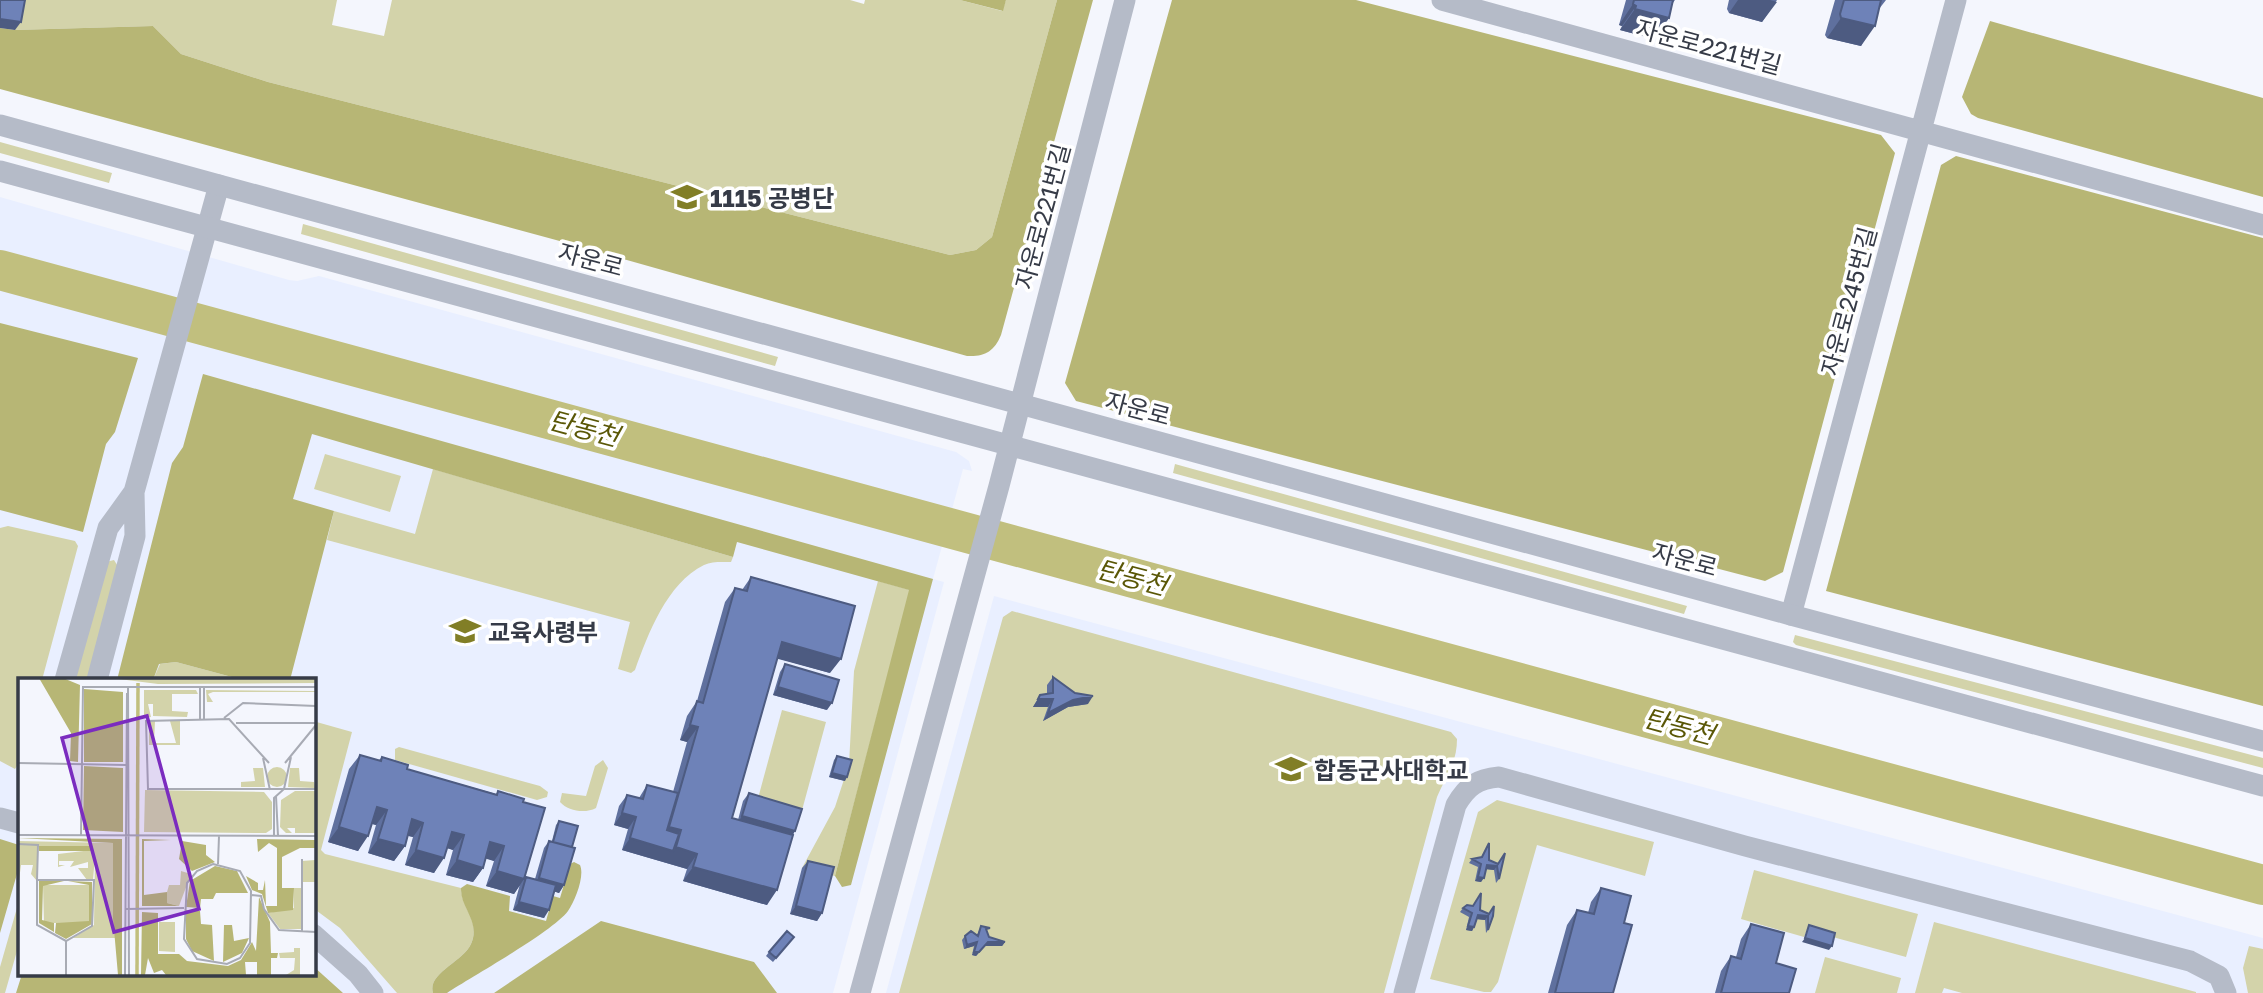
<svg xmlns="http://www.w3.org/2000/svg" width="2263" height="993" font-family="'Golos Text','Noto Sans KR',sans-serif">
  <rect width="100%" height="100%" fill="#f4f6fd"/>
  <path fill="#e9efff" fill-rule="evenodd" d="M0,197L289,280L297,281L319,276L956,452L969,461L972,471L963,469L933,579L944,582L833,993H0ZM19,680H313V974H19Z
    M994,596L2263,938V993H886Z"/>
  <path fill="#d3d3aa" d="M0,0H337L332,25L384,36L392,0H850L864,4L865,0H960L1002,11L1006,0H1057L992,237L976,250L950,255L268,82L181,54L153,26L15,30L0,28Z
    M0,142L112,173L109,183L0,153Z
    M303,224L778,357L775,366L301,234Z
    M325,454L401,476L390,512L314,489Z
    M1175,464L1687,606L1684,614L1173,473Z
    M433,469L733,557L731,562C723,562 712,561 704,565C667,583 648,634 635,670L631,673L618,669L630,622L327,540L334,511L415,534Z
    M8,526L75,541L78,546L42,680H19V763L15,769L0,761V528Z
    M114,560L119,568L88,680H73L106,562Z
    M878,581L910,590L835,876L802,868L835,807L849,764L854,671Z
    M1012,611L1451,732L1457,739C1457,763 1446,776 1437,797L1384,993H899L1003,617Z
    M1795,635L2263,758V768L1796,645L1793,642Z
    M176,662L243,680H153L160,664Z
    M782,710L826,722L801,814L757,802Z
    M313,721L352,732L321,850L325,854L461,888C461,908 481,921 471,944C463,962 427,973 433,993H397L340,928L313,908Z
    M399,747L540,786L548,792L547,797L537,800L395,760V749Z
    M603,760L608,768L596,808C585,814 568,811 560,802L562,793L586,796L595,766Z
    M1497,800L1654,842L1645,876L1537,845L1498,982L1491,992H1484L1430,979L1478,812Z
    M1754,870L1918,914L1906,957L1807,930L1804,937L1741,919Z
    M19,901V944L5,993H0V967Z
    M1934,922L2196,992V993H1962L1944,988L1942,993H1915Z
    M2249,946L2263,949V993H2248L2243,968Z
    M1825,957L1901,978L1897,993H1815Z"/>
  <path fill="#b7b675" d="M960,0H1006L1003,11Z
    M1057,0H1093L1001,335C994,352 984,357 967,356L556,240L0,89V28L15,30L153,26L181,54L268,82L950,255L976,250L992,237Z
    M1172,0H1356L1881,135L1895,153L1783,572L1765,581L1076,401L1065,383Z
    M1990,21L2263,98V197L1978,118L1971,114L1962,97Z
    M1956,156L2263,238V706L1826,591L1941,165Z
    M0,323L138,358L115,432L106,444L83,532L0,510Z
    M203,374L933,579L851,885L842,887L835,876L909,590L737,542L733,557L312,434L293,499L334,511L290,680H243L176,662L159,664L153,680H117L172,463L183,447Z
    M0,839L19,845V867L0,933Z
    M574,862L580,865C585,876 575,901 568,911C552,932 473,976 447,993H433C427,973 463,962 471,944C481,921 460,908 461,888L467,884L510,896L509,911L546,921L553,896L560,898L570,864Z
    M601,921L754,962L777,993H494Z
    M313,966L343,993H16L22,974H313Z"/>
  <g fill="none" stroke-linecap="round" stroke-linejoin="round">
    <path stroke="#c1bf7e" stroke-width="40" d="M0,270L2263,885"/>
    <path stroke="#b5bbc8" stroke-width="21" d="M1442,0L2263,225
      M1791,615L1956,0
      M65,680L108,528L134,492
      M97,680L135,536L134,492L219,185
      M0,818L19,823
      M313,934L358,974L373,993
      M1404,993L1456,805C1467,786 1477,779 1499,777L1745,846L2190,961L2219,976L2226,993"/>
    <path stroke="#b5bbc8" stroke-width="21" d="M0,125L1791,615L2263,741
      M0,171L2263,786
      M860,993L999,486L1125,0"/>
  </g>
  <path fill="#5f709e" d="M1626,0H1675L1672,4L1669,18L1654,39L1620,30L1622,26L1619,25Z
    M1729,0H1777L1762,22L1729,13L1727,9Z
    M1835,0H1886L1879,9L1861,46L1827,38L1825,35Z
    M751,577L830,673L777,658L732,818L738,820L743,801L749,793L795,831L792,836L767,905L683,881L687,869L622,850L628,829L614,825L619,806L627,795L639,798L647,785L673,792L687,742L680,740L687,716L697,701L725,602L735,588L742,590Z
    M785,664L827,710L773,695L780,672Z
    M1053,677L1088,704L1068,707L1043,721L1048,707H1033L1040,695L1047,694V685Z
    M360,755L379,760L382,757L407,769L496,794L498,791L523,802L524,879L514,894L486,886L494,861L486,858L483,868L473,882L446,875L453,850L447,848L434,873L405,865L413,837L408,836L405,846L394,861L368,853L376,825L372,824L358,851L328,842L349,769Z
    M837,756L845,781L829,777L834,760Z
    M559,821L572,847L564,885L559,893L554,891L544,918L513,910L520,884L526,877L535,879L544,848L549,841H552L556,825Z
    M1489,843V860L1498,864L1499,879L1496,883L1494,870L1486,869L1481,882L1475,881L1478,867L1469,863L1472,859L1481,858Z
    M808,861L822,913L817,921L790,914L802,868Z
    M1601,888L1624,923L1613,993H1548L1567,925L1577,910L1588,913L1591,902Z
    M1481,893L1480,910L1489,914L1488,930L1486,933L1485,920L1477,919L1474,927L1472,931L1466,930L1469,917L1460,912L1463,908L1473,906Z
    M1751,924L1776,963L1789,993H1715L1721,971L1731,956L1736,957L1741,939Z
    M981,926L987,931L989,937L1005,942L1002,946H985L976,956L972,955L974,946L964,949L962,940L965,936L977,935Z
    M794,937L773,962L766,956L769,952Z"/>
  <path fill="#4d5b81" d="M1738,0H1770L1777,2L1762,22L1729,13Z
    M1633,4L1636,6L1622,26L1619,25Z
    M1635,9L1669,18L1654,39L1620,30Z
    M1841,18L1875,26L1861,46L1827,38Z
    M0,19L21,22L15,30L0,28Z
    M782,642L841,659L830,673L771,657Z
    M778,687L832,703L827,710L773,695Z
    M1093,696L1088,704L1068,707L1043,721L1048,713L1073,700Z
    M1038,699H1053L1048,707H1033Z
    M690,725L698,727L687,742L680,740Z
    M832,773L847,777L845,781L829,777Z
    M377,807L387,810L376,825L366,822Z
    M622,813L636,817L628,829L614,825Z
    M742,816L795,831L790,839L737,824Z
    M412,819L423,823L413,837L402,834Z
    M339,827L368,836L358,851L328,842Z
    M669,827L681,830L671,845L659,841Z
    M452,832L464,835L453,850L441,846Z
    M630,838L673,851L676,847L697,854L687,869L622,850Z
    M378,839L405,846L394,861L368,853Z
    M490,842L504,846L494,861L480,857Z
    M416,850L444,858L434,873L405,865Z
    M457,860L483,868L473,882L446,875Z
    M1487,865L1497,866L1494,870L1485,869Z
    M693,867L777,890L767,905L683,881Z
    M497,871L524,879L514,894L486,886Z
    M1478,877L1484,878L1481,882L1475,881Z
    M539,878L564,885L559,893L533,885Z
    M519,902L549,910L544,918L513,910Z
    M796,906L822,913L817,921L790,914Z
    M1478,915L1488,916L1485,920L1476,919Z
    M1468,926L1474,927L1472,931L1466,930Z
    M1805,938L1832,946L1829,950L1802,942Z
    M977,942L974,946L964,949L967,945Z
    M988,942H1005L1002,946H985L976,956L972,955L974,952Z"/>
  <path fill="#6e82b8" stroke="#4d5b81" stroke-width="2" d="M0,0H25L21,22L0,19Z
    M1634,0H1673L1669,18L1635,9L1636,6L1633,4Z
    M1844,0H1881L1875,26L1841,18L1840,14Z
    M751,577L855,606L841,659L782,642L732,818L793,835L777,890L693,867L697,854L676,847L681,830L669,827L698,727L690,725L697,701L703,703L735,588L747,591Z
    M785,664L839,680L832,703L778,687Z
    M1053,677L1075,693L1093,696L1073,700L1048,713L1053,699H1038L1040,695L1053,693Z
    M360,755L381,761L382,757L408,765L407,769L497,795L498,791L524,799L523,802L545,808L524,879L497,871L504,846L490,842L483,868L457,860L464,835L452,832L444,858L416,850L423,823L412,819L405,846L378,839L387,810L377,807L368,836L339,827Z
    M837,756L852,760L847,777L832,773Z
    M647,785L678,793L667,830L679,834L673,851L630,838L636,817L622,813L627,795L643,799Z
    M749,793L802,809L795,831L742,816Z
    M559,821L578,826L572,847L553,842Z
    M549,841L575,848L564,885L539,878Z
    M1489,843V860L1498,864L1505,853L1499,879L1497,866L1487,865L1484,878L1478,877L1481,864L1472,859L1482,857Z
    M808,861L834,867L822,913L796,906Z
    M526,877L556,885L549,910L519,902Z
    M1601,888L1631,896L1624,923L1632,925L1613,993H1555L1577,910L1594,914Z
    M1481,893L1480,910L1489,914L1494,906L1493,916L1488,930V916L1478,915L1474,927L1468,926L1472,913L1463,908L1467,905L1473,906Z
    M1751,924L1784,933L1776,963L1796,969L1789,993H1721L1731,956L1741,959Z
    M1809,925L1835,933L1832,946L1805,938Z
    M981,926L990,928L986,929L989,937L1005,942H988L979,952H974L977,942L967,945L965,936L971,931L978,936Z
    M787,931L794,937L776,958L769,952Z"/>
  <defs>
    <symbol id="university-bare" viewBox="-9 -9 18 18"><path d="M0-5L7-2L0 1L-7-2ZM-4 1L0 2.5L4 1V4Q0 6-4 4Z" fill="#817e26" stroke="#fff" stroke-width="2.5" paint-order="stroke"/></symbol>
  </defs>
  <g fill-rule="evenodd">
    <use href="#university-bare" x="665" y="175" width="44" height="44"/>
    <use href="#university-bare" x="443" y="609" width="44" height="44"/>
    <use href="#university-bare" x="1269" y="747" width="44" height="44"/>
  </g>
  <g text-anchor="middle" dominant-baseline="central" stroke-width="7" stroke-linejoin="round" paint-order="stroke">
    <g font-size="24" fill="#363b47" stroke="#fff">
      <text transform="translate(1709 46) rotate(15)">자운로221번길</text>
      <text transform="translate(1042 216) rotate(-75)">자운로221번길</text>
      <text transform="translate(591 259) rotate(15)">자운로</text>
      <text transform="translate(1848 301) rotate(-75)">자운로245번길</text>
      <text transform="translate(1138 408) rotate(15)">자운로</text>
      <text transform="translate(1685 559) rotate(15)">자운로</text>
    </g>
    <g font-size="24" font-weight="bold" fill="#363b47" stroke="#fff" text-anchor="start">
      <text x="710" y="197">1115 공병단</text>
      <text x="488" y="631">교육사령부</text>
      <text x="1314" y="769">합동군사대학교</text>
    </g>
    <g font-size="26" font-style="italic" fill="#5a5706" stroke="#fff">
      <text transform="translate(584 428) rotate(15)">탄동천</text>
      <text transform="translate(1132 577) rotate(15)">탄동천</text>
      <text transform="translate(1679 726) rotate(15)">탄동천</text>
    </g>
  </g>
  <g transform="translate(18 678)">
    <rect width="298" height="298" fill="#f4f6fd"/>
    <path d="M93,0H297L298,5L140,6ZM126,12H178L180,16H154V33L170,34L169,39L135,38V26H130L133,39L126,40ZM188,12L297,13L298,14H195L190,16L195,24H189ZM131,43H162V67H131ZM137,43H152L158,65H136ZM249 99a10 10 0 1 1 20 0a10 10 0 1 1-20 0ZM235,90H245L247,109H223V104L237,103ZM272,90H281L282,103L296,104L297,110L270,109ZM127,112L246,114L254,124V151L248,155L126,154ZM277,113H297V155H277V150H269L274,155H268L262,149L263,122ZM0,163L95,165L99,260H55L76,247L77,180L75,201L69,202L60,190H70V184L52,189L56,183H41V187H47L40,189V176L74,172L19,169V203L13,196L15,187H3L0,210ZM297,182V204H284V183ZM163,193L173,196L161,228L149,225V214L151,207H162ZM25,207H71V245H26ZM276,210H283V251H262L250,235L276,230ZM141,244H157V274L141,273ZM276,270H282V297H268L276,292L277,280H262L261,275L276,274Z" fill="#d3d3aa" fill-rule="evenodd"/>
    <path d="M21,0H45L62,7L60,84L52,83L53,55ZM66,11L105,14V84H66ZM66,88L105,90V154L65,152ZM0,160L104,161V297H100L95,240V165ZM124,161L153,162L126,163V217L149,214V225L161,228H124ZM239,161L297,162V170H282L264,179V210H276L275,232L250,235L244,216L234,212L228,198L240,205V212H245L247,202L248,228H259V170L251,165L240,174ZM164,163L188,167V177L197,184L174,193L161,181ZM21,168H74V173H21ZM197,188L219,193L230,215H198L195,221H183L182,230L168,229L172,203ZM21,203H46L25,208L24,242L36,245V254L21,245ZM50,203L74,204V246L48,261L37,255L38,245L71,243V207ZM241,219L252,244L253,275H260L259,280H253V297H239V284H227L228,297H148L144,292L136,295L130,280L127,297H123L124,234L140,235V276H161L169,283L210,288L223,282L234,264L238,273ZM168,232L182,233L183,246L194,247L196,283L174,273L168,261ZM206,247H214L216,263L231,260L224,275L205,284Z" fill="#b7b675"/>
    <path fill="none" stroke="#c1bf7e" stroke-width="3.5" d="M119,297L120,5"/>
    <path fill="none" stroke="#a8abb4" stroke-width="2" d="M110,9L111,297M186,9V41M206,40L225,25L298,28M182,41V9M218,45H298M245,80L252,112M0,85L108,87M251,85L211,41L128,43L130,111H298M267,85L298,47M258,118L260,158M0,157L298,158M63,158L65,9H298M256,158V120L266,111L273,79M0,166L20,167L19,202M195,186L222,193L233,213L232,265L222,280L209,286L179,281L166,261L169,205L179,193ZM200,186L201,158M19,202H76L74,248L48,263L19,247ZM234,217L243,218L246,231L261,252L298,254M108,231L166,230M284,253V181M48,297V263M107,297L109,15"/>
    <path fill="#7b2cbf" fill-opacity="0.15" stroke="#7b2cbf" stroke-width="3.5" d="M129,38L181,231L96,254L44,60Z"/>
    <rect width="298" height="298" fill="none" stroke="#363b47" stroke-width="3.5"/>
  </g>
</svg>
